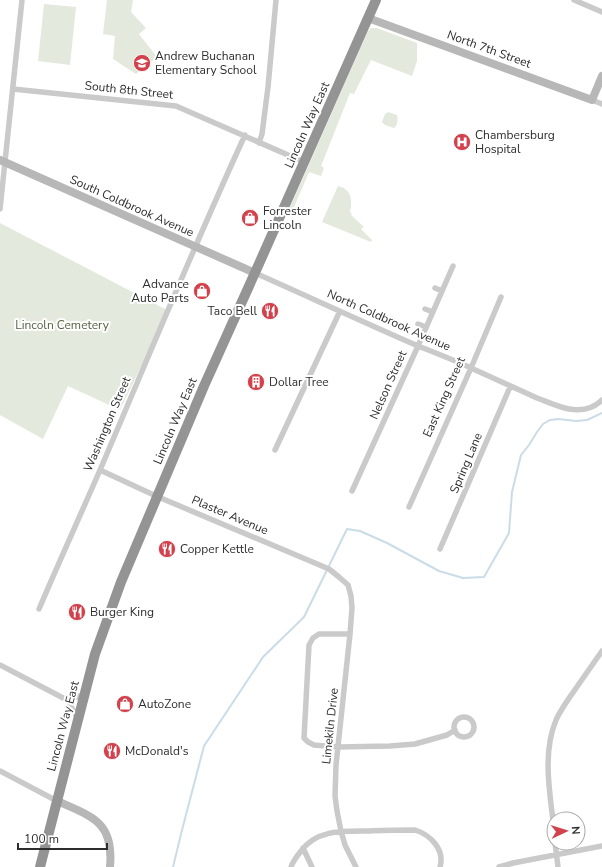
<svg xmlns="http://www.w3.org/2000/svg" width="602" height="867" font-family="'Nunito Sans',sans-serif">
  <rect width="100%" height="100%" fill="#fff"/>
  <path fill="#e3e9dc" d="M107,0H133L131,12L146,28L139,34L157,57L136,74L113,59L115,36L103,34Z
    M44,4L76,7L70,65L38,61Z
    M371,28H377L417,43V61L412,76L371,60L354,94L350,93L321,166L324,168L321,176L309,172L291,214L288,212L368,31Z
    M388,112L397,115C398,120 398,125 394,128L385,125L382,122L385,114Z
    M338,186C340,187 343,187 345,189C352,193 352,205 350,211L352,216L364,227L361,229L372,240L371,242L322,222Z
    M0,223L167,310L149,350L120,410L68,386L43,439L0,415Z"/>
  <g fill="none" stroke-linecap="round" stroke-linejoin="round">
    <path stroke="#cadce7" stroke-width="2" d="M173,867L182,830L204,746L263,657L304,617L347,529L360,531L387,543L439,571L463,578L484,577L509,533L512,492L521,455L529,445L537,432L543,424L550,420L558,419L576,421L587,420L602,413"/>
    <path stroke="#cacaca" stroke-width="5.5" d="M574,0L602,12
      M13,89L176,106L304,162
      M592,100L602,104
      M259,143L262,134L268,87L276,0
      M0,209L22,0
      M255,273C309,297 363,322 418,346C436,353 454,360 471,368C493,378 515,388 537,398C548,402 558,407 569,409C581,411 593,409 602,400
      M435,288L442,291
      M425,309L433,312
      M418,324L426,327
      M275,450L340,311
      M100,470L156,496L329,569L339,577L348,585L351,596L352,608L350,634L336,765L335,796L337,811L341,831L345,845L356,867
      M352,491L418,346L453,266
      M409,507L471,368L501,297
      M440,549L510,387
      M39,609C59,562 80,516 100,470C148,358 194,246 245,135
      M350,634H319L313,638L309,645L304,738L308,742L314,745L338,747L390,746L415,744L447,735L455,730
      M0,665L67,700L78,718
      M67,700L84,695
      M454 727a10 10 0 1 1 20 0a10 10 0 1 1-20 0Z
      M0,771L57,801
      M554,829C550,793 542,754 556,720C561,709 568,700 574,691C583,678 593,664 602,651
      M555,843L558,867
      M303,848L312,867
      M291,867C293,861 297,856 301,851C317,829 344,831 369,831C384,830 400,830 415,830C431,835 445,850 440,867
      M499,867L513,863L602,846"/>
    <path stroke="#b7b7b7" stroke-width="8" d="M368,18L592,100L602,76
      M0,160L255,273
      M57,801C93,817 114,822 110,867"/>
    <path stroke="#949494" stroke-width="10" d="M40,867L95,654L121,582L204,386L258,266L376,0"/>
  </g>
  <defs>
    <symbol id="school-disc" viewBox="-11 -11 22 22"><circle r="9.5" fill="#d2424c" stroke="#fff"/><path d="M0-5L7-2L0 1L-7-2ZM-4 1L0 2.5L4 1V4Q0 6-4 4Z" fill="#fff"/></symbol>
    <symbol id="hospital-disc" viewBox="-11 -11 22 22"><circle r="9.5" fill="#d2424c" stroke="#fff"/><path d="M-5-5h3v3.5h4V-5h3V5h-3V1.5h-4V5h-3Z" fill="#fff"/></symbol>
    <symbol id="shop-disc" viewBox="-11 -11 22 22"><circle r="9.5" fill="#d2424c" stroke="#fff"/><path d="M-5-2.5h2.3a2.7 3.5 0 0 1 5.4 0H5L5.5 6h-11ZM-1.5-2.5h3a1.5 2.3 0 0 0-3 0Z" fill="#fff"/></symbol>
    <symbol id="restaurant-disc" viewBox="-11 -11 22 22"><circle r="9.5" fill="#d2424c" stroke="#fff"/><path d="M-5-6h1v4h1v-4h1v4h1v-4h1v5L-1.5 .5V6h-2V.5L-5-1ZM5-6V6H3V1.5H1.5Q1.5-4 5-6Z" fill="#fff"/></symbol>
    <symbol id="building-disc" viewBox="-11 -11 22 22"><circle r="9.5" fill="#d2424c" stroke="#fff"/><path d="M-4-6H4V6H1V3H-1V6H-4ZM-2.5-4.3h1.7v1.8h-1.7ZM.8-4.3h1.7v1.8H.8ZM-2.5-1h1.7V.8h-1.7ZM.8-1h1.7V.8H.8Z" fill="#fff"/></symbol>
  </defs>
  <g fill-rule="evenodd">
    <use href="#school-disc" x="132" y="53" width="20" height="20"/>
    <use href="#hospital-disc" x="452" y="132" width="20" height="20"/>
    <use href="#shop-disc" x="240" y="208" width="20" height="20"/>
    <use href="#shop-disc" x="192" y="281" width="20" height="20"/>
    <use href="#restaurant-disc" x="260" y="301" width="20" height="20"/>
    <use href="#building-disc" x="246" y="372" width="20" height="20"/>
    <use href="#restaurant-disc" x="157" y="539" width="20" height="20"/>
    <use href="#restaurant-disc" x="67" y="602" width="20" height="20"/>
    <use href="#shop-disc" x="115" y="694" width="20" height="20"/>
    <use href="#restaurant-disc" x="102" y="741" width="20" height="20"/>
  </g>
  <g text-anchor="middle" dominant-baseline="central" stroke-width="4" stroke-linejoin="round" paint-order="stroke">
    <g font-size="12" fill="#2d2d2d" stroke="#fff">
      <text transform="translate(489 49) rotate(20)">North 7th Street</text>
      <text transform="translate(129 90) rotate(6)">South 8th Street</text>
      <text transform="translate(307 125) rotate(-66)">Lincoln Way East</text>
      <text transform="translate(132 206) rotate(24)">South Coldbrook Avenue</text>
      <text transform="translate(389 320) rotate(24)">North Coldbrook Avenue</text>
      <text transform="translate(388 385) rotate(-66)">Nelson Street</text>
      <text transform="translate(444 397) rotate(-66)">East King Street</text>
      <text transform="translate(175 421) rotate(-67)">Lincoln Way East</text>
      <text transform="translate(107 424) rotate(-67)">Washington Street</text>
      <text transform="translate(466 463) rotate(-67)">Spring Lane</text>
      <text transform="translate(230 515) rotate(23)">Plaster Avenue</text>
      <text transform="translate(63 726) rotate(-75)">Lincoln Way East</text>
      <text transform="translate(330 726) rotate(-84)">Limekiln Drive</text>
    </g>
    <g font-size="12" fill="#2d2d2d" stroke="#fff" text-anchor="start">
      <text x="155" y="56">Andrew Buchanan<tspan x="155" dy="14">Elementary School</tspan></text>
      <text x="475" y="135">Chambersburg<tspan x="475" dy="14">Hospital</tspan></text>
      <text x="263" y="211">Forrester<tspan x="263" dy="14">Lincoln</tspan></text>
      <text x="189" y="284" text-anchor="end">Advance<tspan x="189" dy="14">Auto Parts</tspan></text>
      <text x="257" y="311" text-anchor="end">Taco Bell</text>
      <text x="269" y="382">Dollar Tree</text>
      <text x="180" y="549">Copper Kettle</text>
      <text x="90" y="612">Burger King</text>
      <text x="138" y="704">AutoZone</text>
      <text x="125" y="751">McDonald's</text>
    </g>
    <g font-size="12" fill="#516440" stroke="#fff">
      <text x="62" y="325">Lincoln Cemetery</text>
    </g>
  </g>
  <g transform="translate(566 831) rotate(86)"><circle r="19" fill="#ffffff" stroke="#ababab"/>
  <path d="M0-3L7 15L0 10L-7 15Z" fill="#d2424c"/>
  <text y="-6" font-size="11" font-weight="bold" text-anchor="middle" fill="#2d2d2d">N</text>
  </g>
  <path d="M18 843v6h89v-6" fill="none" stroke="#2d2d2d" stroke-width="2"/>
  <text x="24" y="843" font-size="12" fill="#2d2d2d" stroke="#ffffff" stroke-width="3" paint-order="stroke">100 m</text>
</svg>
